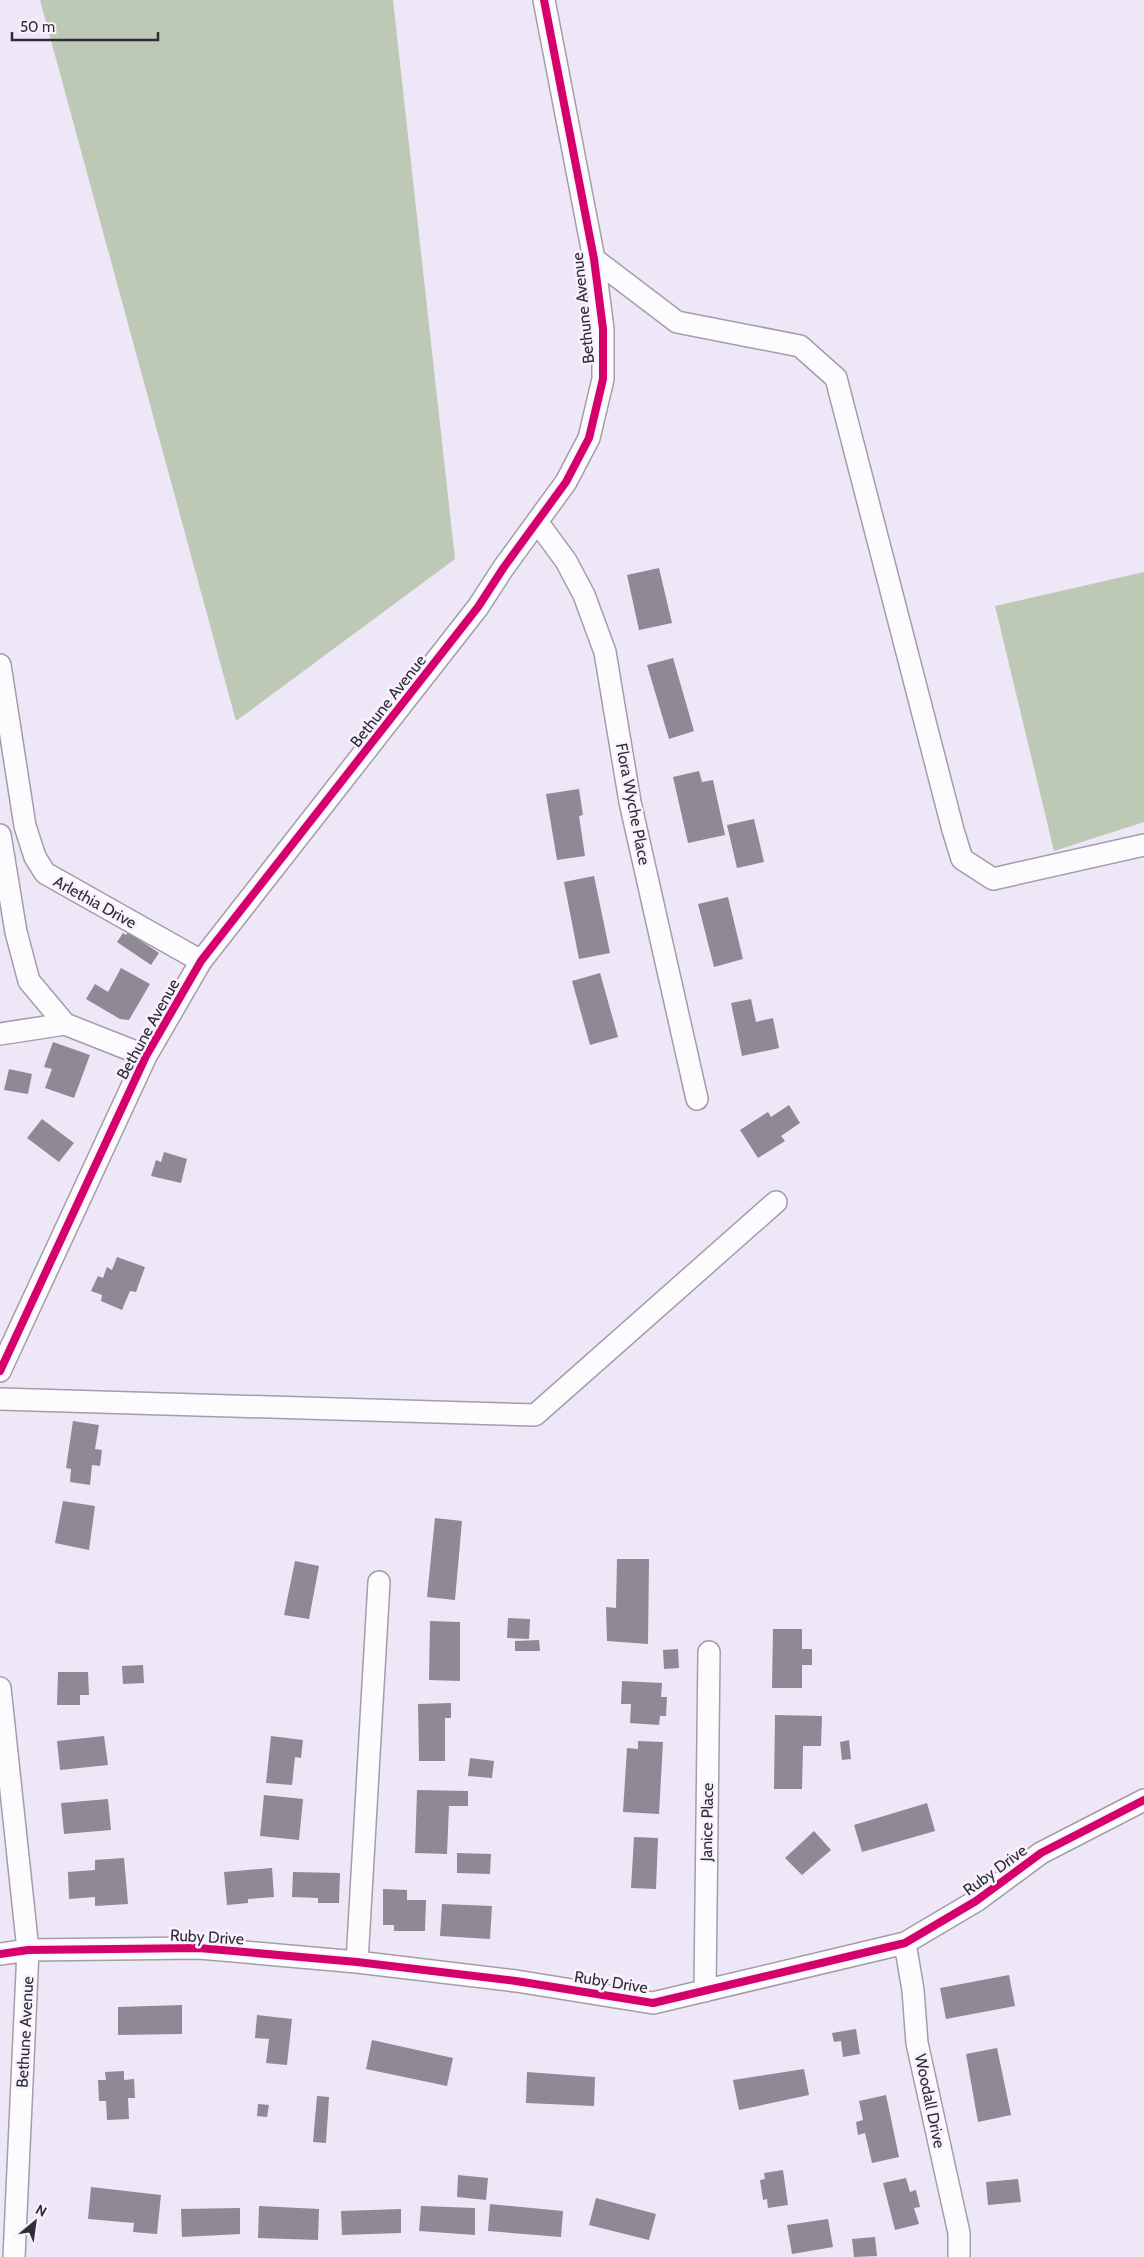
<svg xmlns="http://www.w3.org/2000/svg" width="1144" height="2257" font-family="Cabin,sans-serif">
  <rect width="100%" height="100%" fill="#eee7f7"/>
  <path fill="#bdc9b5" d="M40,0H393L455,559L236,721Z
    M1144,572V822L1054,851L995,606Z"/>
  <path fill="#8e8995" d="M659,568L672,623L639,630L627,575Z
    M673,658L694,731L669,739L647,665Z
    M699,771L702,782L713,780L725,835L688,843L673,777Z
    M579,789L583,815L579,816L585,856L557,860L546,794Z
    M754,819L764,862L737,868L727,825Z
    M594,876L610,953L579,959L564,882Z
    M728,897L743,959L714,967L698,904Z
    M128,932L159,953L151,965L117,942L123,933L126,935Z
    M121,968L150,984L129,1020L120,1019L86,999L95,984L108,992Z
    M600,973L618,1037L590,1045L572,981Z
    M751,999L756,1022L773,1018L779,1048L742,1056L731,1003Z
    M53,1042L90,1055L74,1098L45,1088L52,1069L44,1067Z
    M9,1069L32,1074L28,1094L4,1090Z
    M789,1105L800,1123L781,1136L785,1141L758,1158L740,1130L768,1112L771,1117Z
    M42,1119L74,1143L59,1162L27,1138Z
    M164,1152L187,1159L181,1183L151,1176L156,1160L161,1162Z
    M117,1257L145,1267L136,1292L130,1291L122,1310L101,1301L102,1295L91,1291L98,1276L103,1278L107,1267L112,1270Z
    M73,1421L99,1425L95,1449L102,1450L100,1466L92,1465L90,1485L70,1482L71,1469L66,1468Z
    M63,1501L95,1506L89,1550L55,1543Z
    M435,1518L462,1521L455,1600L427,1597Z
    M617,1559H649L648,1644L607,1641L606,1607L616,1608Z
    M295,1561L319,1566L309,1619L284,1615Z
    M508,1618L530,1619L529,1639L507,1638Z
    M430,1621L460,1622V1681L429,1680Z
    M773,1629H802V1649H812V1665H802V1688H772Z
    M539,1640L540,1651H515V1641Z
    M678,1649L679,1668L664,1669L663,1650Z
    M143,1665L144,1683L123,1684L122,1666Z
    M58,1672H88L89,1695H80V1705H57Z
    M622,1681L662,1683L661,1697H667L666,1716H660L659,1725L630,1723L631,1704H621Z
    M451,1703V1718H445V1761H419L418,1704Z
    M775,1715L822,1716L821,1746H803L802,1789H774Z
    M104,1736L108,1765L60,1770L57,1741Z
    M271,1736L303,1740L301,1758L295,1757L292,1785L266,1783Z
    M849,1740L851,1759L842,1760L840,1742Z
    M638,1741L663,1742L659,1814L623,1812L627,1748L638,1749Z
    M470,1758L494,1761L492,1778L468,1776Z
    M417,1790L468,1791V1806H449L447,1854L415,1853Z
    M264,1795L303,1799L299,1840L260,1836Z
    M108,1799L111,1830L64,1834L61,1803Z
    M927,1803L935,1831L862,1852L854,1825Z
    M814,1831L831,1850L802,1875L785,1858Z
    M634,1837L658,1838L656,1889L631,1888Z
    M457,1853L491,1854L490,1874L457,1873Z
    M124,1858L128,1904L95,1906V1897L69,1899L68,1872L95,1870V1860Z
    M272,1868L274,1897L248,1899V1903L227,1905L224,1872Z
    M293,1872L340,1873L339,1903H318V1898L292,1897Z
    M383,1889L407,1890V1900H426L425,1931H394V1925H383Z
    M442,1904L492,1906L490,1939L440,1936Z
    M1009,1975L1015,2006L946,2019L940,1988Z
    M182,2005V2034L118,2035V2007Z
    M257,2015L292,2019L287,2065L266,2063L269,2039L255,2038Z
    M856,2029L860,2054L843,2057L841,2041L834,2042L832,2033Z
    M372,2040L453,2058L447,2086L366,2069Z
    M997,2048L1011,2115L978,2122L966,2054Z
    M804,2069L809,2095L739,2110L733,2080Z
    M124,2071V2080L134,2079L135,2098H128L129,2119L107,2120L106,2101H99L98,2080H106L105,2072Z
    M527,2072L595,2077L594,2106L526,2103Z
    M886,2095L899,2157L872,2163L865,2133L858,2135L856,2122L863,2120L859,2101Z
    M317,2096L329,2097L326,2143L313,2142Z
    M258,2104L269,2105L267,2117L257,2116Z
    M783,2170L788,2205L768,2208L767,2199L763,2200L760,2180L765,2179L764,2173Z
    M458,2175L488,2178L486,2200L457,2197Z
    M906,2178L910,2192L916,2190L920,2207L914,2208L919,2224L895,2230L883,2183Z
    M1018,2179L1021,2202L988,2205L986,2182Z
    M91,2187L161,2195L157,2234L133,2232L134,2223L88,2219Z
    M596,2198L656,2214L649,2240L589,2225Z
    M490,2204L563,2211L561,2237L488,2231Z
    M259,2206L319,2209L318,2240L258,2238Z
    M421,2206L475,2208V2235L419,2231Z
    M240,2208V2234L182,2237L181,2209Z
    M401,2209V2233L342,2235L341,2211Z
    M828,2219L833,2247L792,2254L787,2225Z
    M875,2237L877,2256L854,2257L852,2239Z"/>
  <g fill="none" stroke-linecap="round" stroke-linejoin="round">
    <defs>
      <path id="minor" d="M594,259L677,322L800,346L836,378L953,830L962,859L993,879L1144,845
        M538,523L566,561L584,595L605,652L630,802L697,1099
        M0,665L25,826L35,857L45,873L201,961
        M0,835L16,932L29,981L65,1024L146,1056
        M0,1034L65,1024
        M0,1371L146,1056L201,961L478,607L504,567L566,482L589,438L603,379V329L594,259L544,0
        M0,1399L535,1415L776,1202
        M0,1688L28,1950L14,2257
        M905,1943L913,1990L917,2043L959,2233V2257
        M0,1954L28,1950L199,1948L357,1962L516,1981L653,2003L905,1943L976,1901L1041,1853L1144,1800
        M357,1962L379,1582
        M705,1991L709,1652"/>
    </defs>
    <use href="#minor" stroke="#a39da9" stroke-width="24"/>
    <use href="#minor" stroke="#fcfbfe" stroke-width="21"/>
    <defs>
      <path id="cycleway" d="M0,1371L146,1056L201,961L478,607L504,567L566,482L589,438L603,379V329L594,259L544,0
        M0,1954L28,1950L199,1948L357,1962L516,1981L653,2003L905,1943L976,1901L1041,1853L1144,1800"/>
    </defs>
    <use href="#cycleway" stroke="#f7f2fd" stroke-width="11"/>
    <use href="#cycleway" stroke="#d6006c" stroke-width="8"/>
  </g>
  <g text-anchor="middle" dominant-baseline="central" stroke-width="5" stroke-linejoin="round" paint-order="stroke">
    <g font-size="16" fill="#312c37" stroke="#f7f2fd">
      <text transform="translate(583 308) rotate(-96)">Bethune Avenue</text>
      <text transform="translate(388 701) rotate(-52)">Bethune Avenue</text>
      <text transform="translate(633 804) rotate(79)">Flora Wyche Place</text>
      <text transform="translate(95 902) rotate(29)">Arlethia Drive</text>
      <text transform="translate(148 1029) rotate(-61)">Bethune Avenue</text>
      <text transform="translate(707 1822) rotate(-89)">Janice Place</text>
      <text transform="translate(995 1870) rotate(-36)">Ruby Drive</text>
      <text transform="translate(207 1937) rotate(3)">Ruby Drive</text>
      <text transform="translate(611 1982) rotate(9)">Ruby Drive</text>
      <text transform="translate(25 2032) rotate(-87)">Bethune Avenue</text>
      <text transform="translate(930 2101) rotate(78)">Woodall Drive</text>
    </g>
  </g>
  <g transform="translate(35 2222) rotate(29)" stroke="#f7f2fd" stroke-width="4" paint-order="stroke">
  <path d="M0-4L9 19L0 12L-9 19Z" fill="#312c37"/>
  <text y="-8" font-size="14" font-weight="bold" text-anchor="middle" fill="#312c37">N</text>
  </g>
  <path d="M12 32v8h146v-8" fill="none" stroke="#312c37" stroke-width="2.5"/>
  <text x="20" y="32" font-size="15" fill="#312c37" stroke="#f7f2fd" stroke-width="4" paint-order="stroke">50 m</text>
</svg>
